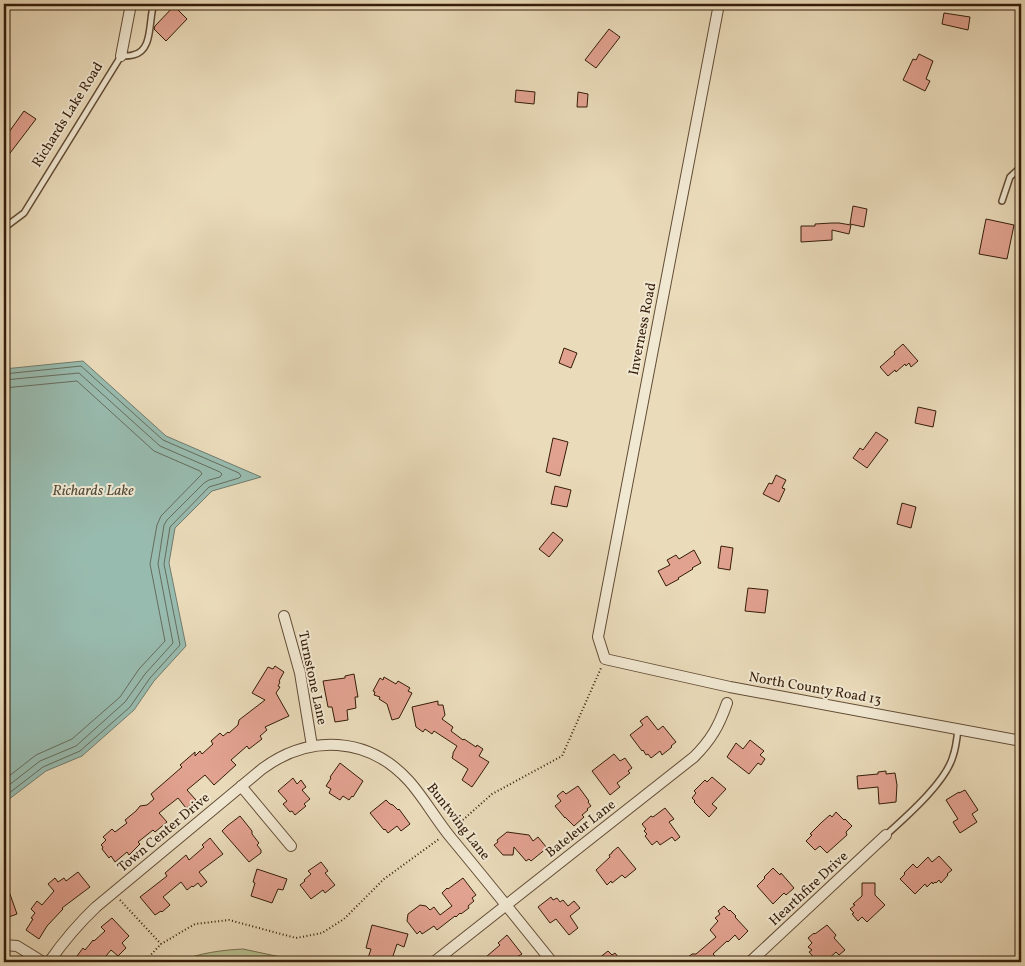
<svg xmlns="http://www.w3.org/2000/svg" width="1025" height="966" font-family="Vollkorn,serif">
  <rect width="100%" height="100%" fill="#eadbba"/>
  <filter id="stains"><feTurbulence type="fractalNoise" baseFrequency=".004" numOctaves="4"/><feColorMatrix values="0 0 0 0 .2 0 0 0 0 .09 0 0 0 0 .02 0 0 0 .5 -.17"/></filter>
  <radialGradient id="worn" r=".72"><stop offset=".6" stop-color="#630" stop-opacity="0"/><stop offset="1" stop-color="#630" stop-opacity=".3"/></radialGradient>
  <path fill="#b7c090" stroke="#766e4c" d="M243,949L304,962H180C197,953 223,950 243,949Z"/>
  <path fill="#98bbaf" stroke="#707b6d" d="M83,361L166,436L261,477L212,491L175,528L169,563L186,646L154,681L134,710L82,756L46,771L4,803V369Z"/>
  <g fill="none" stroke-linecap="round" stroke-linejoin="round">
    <path stroke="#666c5c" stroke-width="1" d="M4,374L81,366L163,440L239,473L241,476L239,478L209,487L170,527L164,564L180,645L150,678L130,707L80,751L43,767L4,797
      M4,380L79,373L160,446L220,472L222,474L220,477L209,480L204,483L167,520L164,525L158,564L173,643L145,674L125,702L76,746L40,761L4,789
      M4,388L77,381L154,451L200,471L202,474L161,516L157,525L150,564L165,641L139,669L120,697L72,739L36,755L4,780"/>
  </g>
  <path fill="#e2a290" stroke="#341c09" d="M174,6L187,19L166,41L154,29L155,26Z
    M944,13L970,17L968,30L942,24Z
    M609,29L620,37L596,68L585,60Z
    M919,54L933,61L926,79L930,81L925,91L903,80L913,59L916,60Z
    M516,90L535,92L534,104L515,102Z
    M578,92L588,94L587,107H577Z
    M24,111L36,119L4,161V139Z
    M853,206L867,209L864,227L850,224Z
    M986,219L1014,225L1007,259L979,254Z
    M832,223H839L851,225L849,234L832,230V240L801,242V226H815V224Z
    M903,344L918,361L911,367L909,363L906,366L905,364L896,372L895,370L888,376L880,367L895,354L894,352Z
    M564,348L577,353L571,368L559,363Z
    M918,407L936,411L933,427L915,423Z
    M876,432L888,440L867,468L853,458L860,448L863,450Z
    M553,438L568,442L560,476L546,472Z
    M776,475L786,480L782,488L785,489L779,502L763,494L769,483L772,484Z
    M555,486L571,490L567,507L551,504Z
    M902,503L916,507L911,528L897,524Z
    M553,532L563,540L549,557L539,549Z
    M721,546L733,548L730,570L718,568Z
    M694,550L701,563L692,568L693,569L678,578L679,579L666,586L658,571L670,565L667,560L676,555L679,559Z
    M748,588L768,590L765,613L745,611Z
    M275,666L284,672L279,681L280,682L278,686L280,687L276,693L289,716L265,727L267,730L260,736L262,739L249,749L247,746L231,760L236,765L214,785L205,775L187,790L196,800L188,807L186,808L178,798L159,813L167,822L155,832L153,830L138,842L140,844L129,855L127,852L115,862L111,856L109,858L102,849L103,847L101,845L106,840L103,837L112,829L115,832L127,823L125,820L136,811L140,806L147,805L154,799L151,794L182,767L180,765L195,752V756L200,751L202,754L213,744L211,741L220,733L223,736L228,732L229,733L238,725L239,720L265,700L252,693L268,667L273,669Z
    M354,674L358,697H355L356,708L347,710L348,720L335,722L332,707H328L323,681L345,678V676Z
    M384,677L396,684L398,681L410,688L408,691L412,693L399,718L392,720L387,704L379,699L380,697L374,695L375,692L373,691L380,678L383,680Z
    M438,701V705H443L445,715L442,719L453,727L451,731L463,740L464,739L476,747L477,745L483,749L479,756L489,762L472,787L462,780L468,769L452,758L453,755V753L457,746L434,731L432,734L425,729L423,732L416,727L412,707Z
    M647,716L658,730L663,726L676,742L671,746L672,747L662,755L660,751L651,758L648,754L646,755L643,750L642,751L630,735L643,725L640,721Z
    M750,740L764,751L760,755L765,759L761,765L758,763L749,774L727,757L736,743L743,749Z
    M614,754L620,761L625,758L632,768L628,771L630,773L617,783L620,787L610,795L592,771Z
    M340,763L363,781L353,797L352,796L349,800L343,796L340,800L329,793L331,789L326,786L331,778L330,777Z
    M886,771V774L895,773L897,785L896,802L879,804L878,787L858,789L857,776L878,774V772Z
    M712,777L726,789L712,804L717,808L709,817L694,802L695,801L692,798L696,793L694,791L705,780L707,782Z
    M293,778L297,784L301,780L306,787L302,790L310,799L304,804L306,806L295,815L292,811L290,812L283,804L287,801L278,791Z
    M578,786L589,801L588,802L591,806L587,809L588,810L582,815L584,817L574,826L565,817V818L555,806L561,801L557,796L563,791L566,794Z
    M965,790L978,810L972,814L977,822L960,833L953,822L958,819L946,800L959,792V793Z
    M386,800L390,804L393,805L398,810L399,809L410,824L401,831L397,826L388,833L385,829L384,830L370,813Z
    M665,808L674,819L669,822L680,837L675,841L672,837L660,845L657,841L652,845L645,836L647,834L644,831L646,829L642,824L651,816L653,817Z
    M836,812L844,820L845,819L852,826L846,832L847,835L827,853L820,846L815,850L806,841L812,835L810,834L822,822L830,815L832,817Z
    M240,816L252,831V834L259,843L257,845L261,850V853L249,862L222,831L227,826Z
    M507,832L529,835L533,841L538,837L547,848L531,861L529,859L526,861L514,847L513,855H503L494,845L498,842L497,840Z
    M210,838L223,854L199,872L207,882L201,887L198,883L193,887L192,886L187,890L181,882L163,897L170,905L162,912L161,911L155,915L140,897L167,876L165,873L186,855L189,860L204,847L202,845Z
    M618,847L636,869L625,878L622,875L612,883L611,881L607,885L596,870L610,857L609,855L612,853V852Z
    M939,856L952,870L947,874L948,875L941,883L939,880L936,883L935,882L933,884L932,882L927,887L925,884L915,894L900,879L905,874L904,873L913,864L917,868L928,857L932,862Z
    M321,862L328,871L325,873L335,885L325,893L323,890L311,899L300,885L305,881L304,880L311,874L308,871Z
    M773,868L780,875L781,873L794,888L786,895L784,893L773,904L757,886L765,878L764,877Z
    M257,869L287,879L283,890L278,889L272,903L251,896L255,883L253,882Z
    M78,872L90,887L62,908L63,909L47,926L39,939L26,930L33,919L31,918L35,913L31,909L37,901L42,905L54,891L48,884L55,878L58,882L64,878L66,881Z
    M463,878L476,895L472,898L474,901L468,906L469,908L461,914L460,913L456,917L455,916L437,930L434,926L422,934L420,931L417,934L407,921L408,914L420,905L426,906L430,910L434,907L440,915L452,906L442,893L447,888L448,889Z
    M4,880H5L17,914L6,918L4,912Z
    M862,883H875V895L885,905L867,922L862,917L858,921L852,914L854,913L850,909L855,905L853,904L862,896Z
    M551,897L553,900L557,898L560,902L563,900L568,906L574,901L580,908L570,916L578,928L569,935L556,919L550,923L538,907Z
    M724,906L729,911L730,910L736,916L735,917L748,931L739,940L735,935L728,942L727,941L713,954L721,962H682L692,954H696L716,937L710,930L718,921L715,918L720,914L718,911Z
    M112,918L129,936L122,943L126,948L118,956L111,950L101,962H84L77,956L83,948L85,950L90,944L93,940L94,941L105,931L101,927Z
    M372,925L408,934L404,947L397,944L391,962H383L368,958L371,949L366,948Z
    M827,925L836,935L834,938L845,950L839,955L836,952L826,961L822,957L818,962L809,952L812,950L808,947L812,943L808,938L814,933L815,934Z
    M507,935L522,954L517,957L520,962H480L500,945L498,943Z
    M608,951L612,955L615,953L622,962H594Z"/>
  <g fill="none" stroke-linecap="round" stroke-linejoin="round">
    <defs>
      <path id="lane" d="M1002,201L1010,177L1021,167
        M4,228L24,213L121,56C125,56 130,56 133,55C154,51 148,19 154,4
        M886,835C907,816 946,782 953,756C956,748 957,738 958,729"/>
      <path id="street" d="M719,4L598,637L605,659L730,687L1021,741
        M121,56L131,4
        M284,616L300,673L312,746
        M241,786L291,846
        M4,945L17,946L43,962
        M49,962C63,942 78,924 96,907L262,769C309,734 368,736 409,781C425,799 436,820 452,839C486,880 519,921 552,962
        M434,962L694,757C711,740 719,726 727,703
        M750,962L886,835"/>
    </defs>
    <use href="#lane" stroke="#624c35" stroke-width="8"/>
    <use href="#street" stroke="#624c35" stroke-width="12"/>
    <path stroke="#341c09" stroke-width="2" stroke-dasharray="1 2.5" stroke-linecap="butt" d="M455,827L492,794L562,756L601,668
      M120,900L161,944
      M144,962L161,944L195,924L229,920L296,938L322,933L344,919L384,879L439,839"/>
    <use href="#lane" stroke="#f1e8d2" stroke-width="5"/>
    <use href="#street" stroke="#f1e8d2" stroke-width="10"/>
  </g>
  <g text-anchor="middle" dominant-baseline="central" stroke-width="4" stroke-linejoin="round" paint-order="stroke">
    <g font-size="14" fill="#341c09" stroke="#f1e8d2">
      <text transform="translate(68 115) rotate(-58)">Richards Lake Road</text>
      <text transform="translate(643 329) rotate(-79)">Inverness Road</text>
      <text transform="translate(312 678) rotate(78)">Turnstone Lane</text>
      <text transform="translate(815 689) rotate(10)">North County Road 13</text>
      <text transform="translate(458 822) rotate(52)">Buntwing Lane</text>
      <text transform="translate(581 829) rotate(-38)">Bateleur Lane</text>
      <text transform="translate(164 833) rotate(-40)">Town Center Drive</text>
      <text transform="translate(809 889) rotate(-43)">Hearthfire Drive</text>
    </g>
    <g font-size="15" font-style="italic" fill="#524c3b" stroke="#f1e8d2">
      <text x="93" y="491">Richards Lake</text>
    </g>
  </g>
  <rect width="1025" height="966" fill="none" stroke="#eadbba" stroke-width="20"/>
  <rect x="5" y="5" width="1015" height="956" fill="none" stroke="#341c09" stroke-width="2.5"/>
  <rect x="10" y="10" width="1005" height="946" fill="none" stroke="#341c09"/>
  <rect width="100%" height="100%" filter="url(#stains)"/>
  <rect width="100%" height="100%" fill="url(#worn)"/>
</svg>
